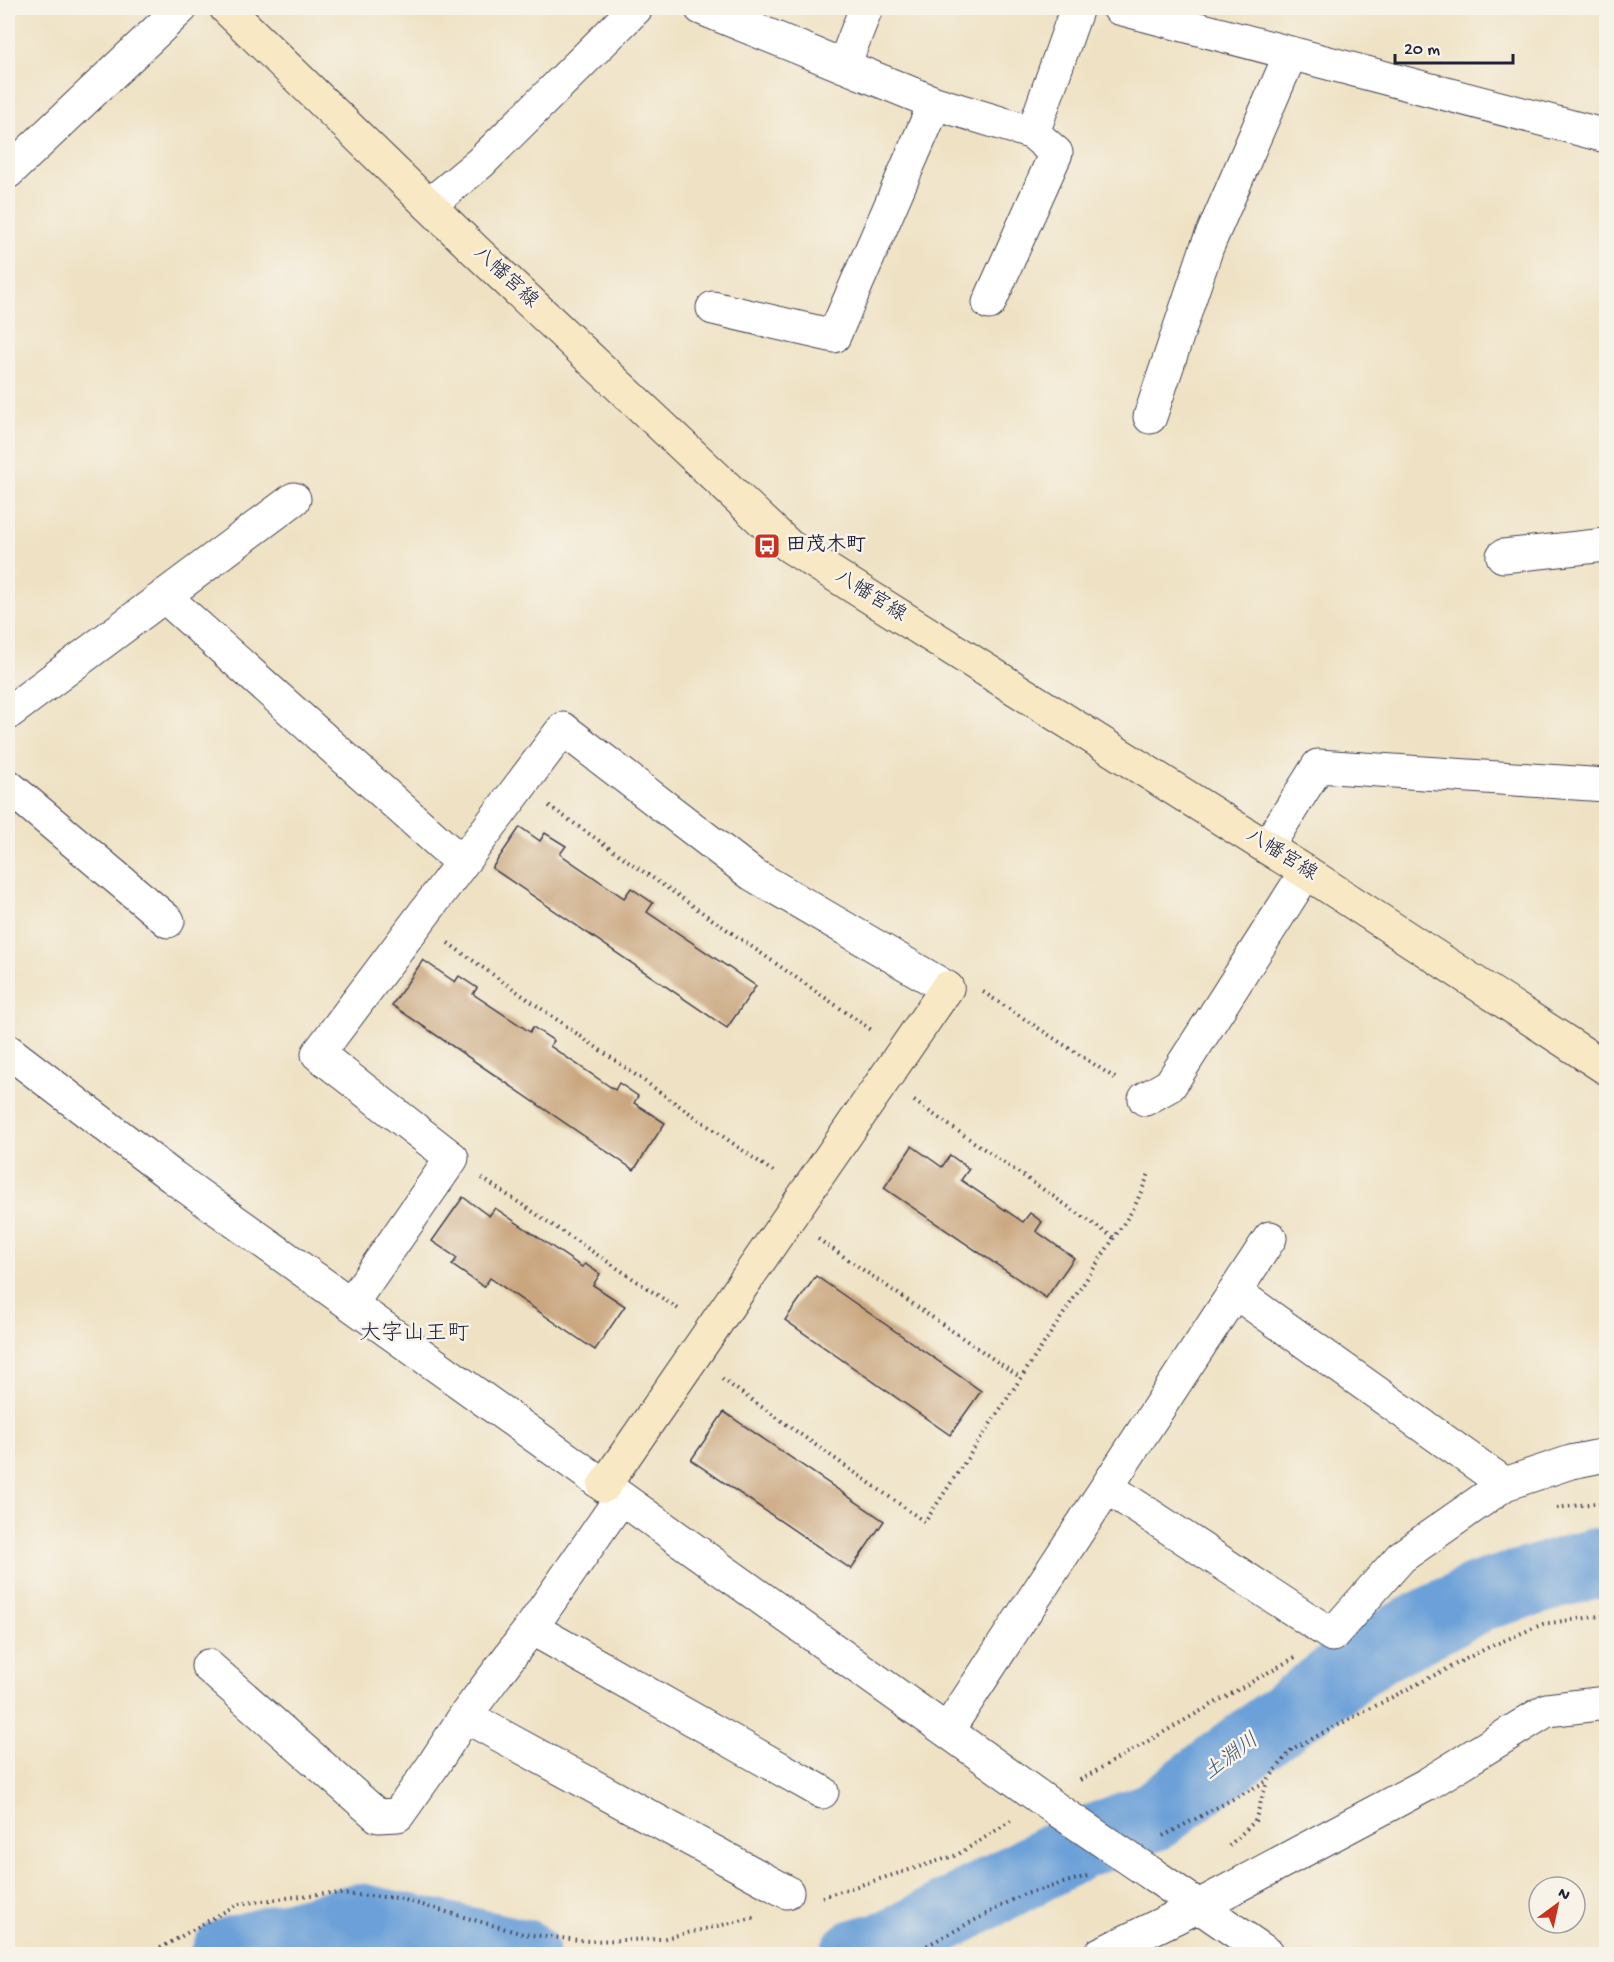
<svg xmlns="http://www.w3.org/2000/svg" width="1614" height="1962" font-family="'Gochi Hand','Klee One',sans-serif">
  <rect width="100%" height="100%" fill="#f7f3e8"/>
  <filter id="ink" filterUnits="userSpaceOnUse"><feTurbulence type="fractalNoise" baseFrequency=".0167" numOctaves="2"/><feDisplacementMap in="SourceGraphic" scale="12" xChannelSelector="R" yChannelSelector="G"/><feConvolveMatrix kernelMatrix="1 2 1 2 8 2 1 2 1" color-interpolation-filters="sRGB"/></filter>
  <filter id="wash" filterUnits="userSpaceOnUse"><feTurbulence type="fractalNoise" baseFrequency=".008" numOctaves="4" result="noise"/><feDisplacementMap in="SourceGraphic" scale="24" xChannelSelector="R" yChannelSelector="G"/><feGaussianBlur stdDeviation="1.35" result="paint"/><feColorMatrix in="noise" values="0 0 0 0 0 0 0 0 0 0 0 0 0 0 0 0 0 1.4 0 .05"/><feComposite in="paint" operator="in"/></filter>
  <g filter="url(#wash)">
    <rect width="100%" height="100%" fill="#efe2c4"/>
    <g fill="none" stroke-linecap="round" stroke-linejoin="round">
      <path stroke="#6ca0d8" stroke-width="12" d="M31,1954L41,1953L54,1954"/>
      <path stroke="#6ca0d8" stroke-width="70" d="M226,1954L236,1950L358,1918L524,1954
        M855,1954L895,1943L1079,1845L1154,1816L1370,1653L1481,1596L1595,1563L1606,1565"/>
    </g>
    <g id="blocks">
      <path fill="#c9a67e" d="M520,827L540,841L545,833L566,846L560,854L624,898L631,888L653,903L647,912L756,986L727,1028L492,868Z
        M423,960L455,982L459,976L477,988L473,994L530,1032L533,1027L554,1041L550,1046L615,1090L619,1083L638,1096L634,1103L665,1123L634,1170L392,1005Z
        M912,1146L942,1167L950,1155L969,1169L961,1180L1023,1222L1030,1213L1042,1222L1036,1231L1074,1258L1046,1298L884,1188Z
        M463,1197L489,1216L495,1208L582,1267L585,1264L600,1274L593,1285L625,1306L595,1350L490,1278L484,1287L452,1265L457,1258L432,1241Z
        M816,1276L981,1391L950,1435L785,1320Z
        M724,1412L884,1521L851,1569L691,1460Z"/>
    </g>
  </g>
  <g filter="url(#ink)">
    <use href="#blocks" fill-opacity="0" stroke="#413f50" stroke-width="1.5"/>
    <g fill="none" stroke-linecap="round" stroke-linejoin="round">
      <defs>
        <path id="street" d="M701,8L935,103L1033,133L1077,8
          M1119,8L1606,136
          M844,65L866,8
          M8,172L181,8
          M429,205L480,163L636,8
          M989,303L1056,153L1033,133
          M713,308L834,336L935,103
          M1150,417L1207,247L1291,53
          M1503,556L1606,545
          M164,596L462,863
          M8,713L294,499
          M8,786L168,921
          M1267,847L1318,766L1606,785
          M8,1051L173,1177L1056,1809
          M1145,1099L1170,1085L1306,872
          M1235,1292L1505,1484
          M351,1304L452,1158L318,1054L563,729L752,874L947,988
          M1107,1487L1332,1635L1401,1557L1505,1484L1571,1462L1606,1455
          M531,1628L822,1792
          M208,1666L378,1816L398,1815L432,1767L465,1716L531,1628L621,1498
          M465,1716L787,1892
          M947,1731L1270,1238
          M1152,1874L1268,1954
          M1100,1954L1197,1907L1426,1785L1547,1710L1606,1703"/>
        <path id="secondary" d="M226,8L476,251L789,546L1306,872L1606,1068
          M604,1486L947,988"/>
      </defs>
      <use href="#street" stroke="#413f50" stroke-width="35"/>
      <use href="#secondary" stroke="#413f50" stroke-width="35"/>
      <path stroke="#413f50" stroke-width="4" stroke-dasharray="1.5 4.5" stroke-linecap="butt" d="M549,806L873,1031
        M448,943L775,1173
        M983,992L1115,1078
        M914,1101L1114,1238
        M482,1178L680,1310
        M818,1239L1021,1378
        M722,1379L925,1522L1134,1208L1150,1171
        M1557,1508L1596,1503L1606,1504
        M1080,1780L1297,1656
        M1163,1836L1267,1781L1292,1749L1489,1647L1543,1624L1606,1615
        M1229,1846L1255,1821L1267,1782
        M822,1897L957,1855L1011,1821
        M150,1954L238,1904L326,1893L398,1898L523,1934L589,1941L661,1939L757,1917
        M911,1954L1022,1895L1087,1876"/>
      <use href="#street" stroke="#fff" stroke-width="33"/>
      <use href="#secondary" stroke="#f8e8c3" stroke-width="33"/>
      <defs>
        <path id="street-bridge" d="M1056,1809L1152,1874"/>
      </defs>
      <use href="#street-bridge" stroke="#413f50" stroke-width="35" stroke-linecap="butt"/>
      <use href="#street-bridge" stroke="#fff" stroke-width="33"/>
    </g>
  </g>
  <defs>
    <symbol id="bus-square" viewBox="-11 -11 22 22"><rect x="-9" y="-9" width="18" height="18" rx="4" fill="#c8321e" stroke="#f7f3e8"/><path d="M-5-6H5V4H4V6H2V4H-2V6H-4V4H-5ZM-3.5-4V0h7V-4ZM-3.5 1.2v1.5H-2V1.2ZM2 1.2v1.5H3.5V1.2Z" fill="#fff"/></symbol>
  </defs>
  <g fill-rule="evenodd">
    <use href="#bus-square" x="752" y="531" width="30" height="30"/>
  </g>
  <g text-anchor="middle" dominant-baseline="central" stroke-width="5" stroke-linejoin="round" paint-order="stroke">
    <g font-size="20" fill="#22223b" stroke="#f7f3e8">
      <text transform="translate(505 278) rotate(43)">八幡宮線</text>
      <text transform="translate(870 597) rotate(32)">八幡宮線</text>
      <text transform="translate(1281 856) rotate(32)">八幡宮線</text>
    </g>
    <g font-size="20" font-weight="bold" fill="#22223b" stroke="#f7f3e8" text-anchor="start">
      <text x="786" y="546">田茂木町</text>
    </g>
    <g font-size="21" font-style="italic" fill="#40547a" stroke="#f7f3e8">
      <text transform="translate(1232 1758) rotate(-37)">土淵川</text>
    </g>
    <g font-size="22" fill="#22223b" stroke="#f7f3e8">
      <text x="414" y="1335">大字山王町</text>
    </g>
  </g>
  <rect width="1614" height="1962" fill="none" stroke="#f7f3e8" stroke-width="30"/>
  <g transform="translate(1557 1905) rotate(33)"><circle r="28" fill="#f7f3e8" stroke="#a29fa3" stroke-width="1.5"/>
  <path d="M0-4.5L10 22L0 15L-10 22Z" fill="#c8321e"/>
  <text y="-9" font-size="16" font-weight="bold" text-anchor="middle" fill="#22223b">N</text>
  </g>
  <path d="M1395 54v9h118v-9" fill="none" stroke="#22223b" stroke-width="3"/>
  <text x="1404" y="54" font-size="18" fill="#22223b" stroke="#f7f3e8" stroke-width="4.5" paint-order="stroke">20 m</text>
</svg>
